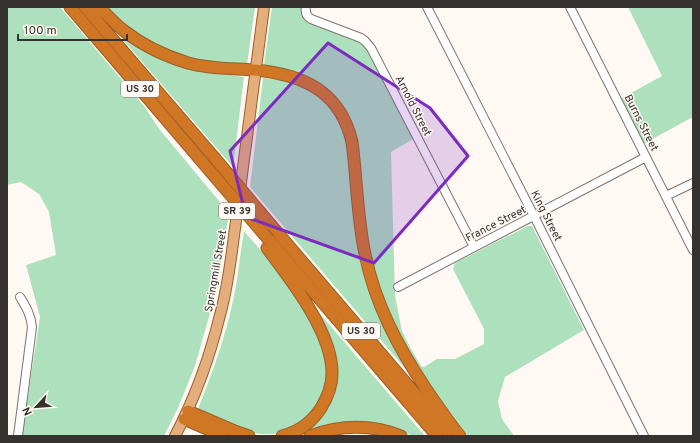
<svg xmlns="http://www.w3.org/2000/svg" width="700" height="443" font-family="Overpass,sans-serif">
  <rect width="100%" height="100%" fill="#fff8f3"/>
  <path fill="#ade0bd" d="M7,7H60L144,106L160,130L229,213L218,280L210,313L195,366L178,408L164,436H22L40,317L26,265L56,255L49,212L39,194L21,182L7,185Z
    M106,7H255L247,65L211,63L175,53L141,36L124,24Z
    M272,7H303V16L308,22L358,41L369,51L415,138L391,152L395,296L402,331L411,349L421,366L424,367L437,359H455L484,344V329L453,269L455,263L528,226H532L584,330L505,377L498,401L502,419L514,436H468L433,389L412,358L388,315L369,252L356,140C349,106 330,85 297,74C287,70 275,68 264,65Z
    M628,7H693V117L641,145L620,99L662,76Z
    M122,32L210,72L244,77L233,167L119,35Z
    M263,78L281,80L294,82L317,94L329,105L336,113L347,139L359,251L365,276L376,308L411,372L409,373L250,187Z
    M244,231L269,260L310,320L317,333L329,372L322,398L309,417L298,424L286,430L273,434H259L242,430L198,409C212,374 225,338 233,301C238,278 240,254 244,231Z
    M315,308L425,436H412L399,430L319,428L304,434V432L337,373C336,349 325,329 315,308Z"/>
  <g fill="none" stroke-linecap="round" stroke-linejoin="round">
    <defs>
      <path id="minor" d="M306,7C305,12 306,16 311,19L361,38L365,41L371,48L474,247
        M427,7L534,216L644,436
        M570,7L693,250
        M666,196L693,183
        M398,287L646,157
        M18,436L32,327C31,315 26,307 20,297"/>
      <path id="major" d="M175,436C195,398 210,356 220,315C226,294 229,273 232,251L264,7"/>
      <path id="highway" d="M70,7L210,171
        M85,7L213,156
        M99,7C107,15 114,23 123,30C142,45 165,56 188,63C213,70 239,68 264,71C309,77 341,95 352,142C357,179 357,217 365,254C375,304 398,347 426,389C437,405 448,421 460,436
        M271,225L447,431
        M269,240L437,436
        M267,248C291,280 333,333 332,374C332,387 327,398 321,408C312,422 298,432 282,436
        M188,411L237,432L249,436
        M184,419L223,436
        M310,436C340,425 371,424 401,436"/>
    </defs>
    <use href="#minor" stroke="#7f746e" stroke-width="10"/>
    <use href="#major" stroke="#9a5f28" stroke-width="12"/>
    <use href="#highway" stroke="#9a5f28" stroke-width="13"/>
    <use href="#minor" stroke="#fff" stroke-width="8"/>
    <use href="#major" stroke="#e3ad7c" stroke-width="10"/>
    <use href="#highway" stroke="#d07725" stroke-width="11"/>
    <defs>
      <path id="highway-bridge" d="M213,156L271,225
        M210,171L269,240"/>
    </defs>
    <use href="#highway-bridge" stroke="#9a5f28" stroke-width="13" stroke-linecap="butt"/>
    <use href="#highway-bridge" stroke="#d07725" stroke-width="11"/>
  </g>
  <path fill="#7b2cbf" fill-opacity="0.2" stroke="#7b2cbf" stroke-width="3" stroke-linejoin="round" d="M328,43L430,108L468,156L374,263L246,217L230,151Z"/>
  <g text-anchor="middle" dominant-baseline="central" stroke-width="3" stroke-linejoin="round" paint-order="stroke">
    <g fill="#fff8f3" stroke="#726d6a" stroke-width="1">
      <rect x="121" y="81" width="38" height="16" rx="3"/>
      <rect x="219" y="203" width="36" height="16" rx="3"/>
      <rect x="342" y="323" width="38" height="16" rx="3"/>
    </g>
    <g font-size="10" font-weight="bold" fill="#36322f">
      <text x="140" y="89">US 30</text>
      <text x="237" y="211">SR 39</text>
      <text x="361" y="331">US 30</text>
    </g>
    <g font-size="11" fill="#36322f" stroke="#fff8f3">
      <text transform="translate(413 106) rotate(63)">Arnold Street</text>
      <text transform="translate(641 123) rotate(63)">Burns Street</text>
      <text transform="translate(546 216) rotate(63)">King Street</text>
      <text transform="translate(496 224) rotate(-27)">France Street</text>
      <text transform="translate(216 271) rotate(-80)">Springmill Street</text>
    </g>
  </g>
  <rect width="700" height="443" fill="none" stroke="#36322f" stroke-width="16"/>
  <g transform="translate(36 407) rotate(244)" stroke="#fff8f3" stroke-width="3" paint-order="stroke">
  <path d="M0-3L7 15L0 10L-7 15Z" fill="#36322f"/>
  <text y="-6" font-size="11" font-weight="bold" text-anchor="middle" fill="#36322f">N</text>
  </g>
  <path d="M18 34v6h109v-6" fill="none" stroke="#36322f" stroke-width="2"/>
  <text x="24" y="34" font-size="12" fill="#36322f" stroke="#fff8f3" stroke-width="3" paint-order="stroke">100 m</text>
</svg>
